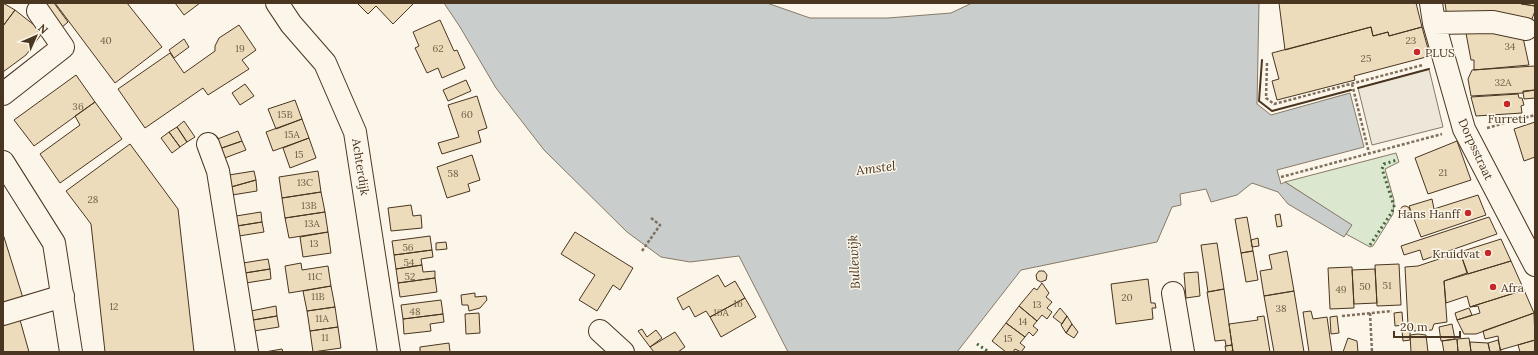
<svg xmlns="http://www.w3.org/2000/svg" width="1538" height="355" font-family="Lora,serif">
  <rect width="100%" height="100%" fill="#fbf6e9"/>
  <path fill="#dce7d0" stroke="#887966" d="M1396,153L1399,162L1385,169L1394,200L1393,214L1373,246L1370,247L1346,234L1351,225L1285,182Z"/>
  <path fill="#ede7d9" stroke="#887966" d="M1429,69L1443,127L1372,145L1358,88Z"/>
  <path fill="#c9cecd" stroke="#887966" d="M444,3H767L810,18H888L951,13L972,3H1259L1257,104L1271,115L1350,93L1364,147L1277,170L1281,184L1285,182L1352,225L1344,237L1288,204L1278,192L1252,183L1237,195L1211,202L1206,189L1180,194L1181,205L1172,207L1157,242L1021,270L957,352H788L739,256L690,262L661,257L627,232L544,150L496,88L460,27Z"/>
  <path fill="#ecdcbc" stroke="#4a3520" d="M3,3L15,10L3,26Z
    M42,3H54L68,22L61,28Z
    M55,3H127L162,47L115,83Z
    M175,3H200L184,15Z
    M357,3H414L393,24L376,6L368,14Z
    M1279,3H1416L1422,27L1389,36L1388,32L1373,36L1371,27L1285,50Z
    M1445,3H1518L1535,6V11L1530,24L1447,17Z
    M1535,3V6L1521,4V3Z
    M15,10L43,32L26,55L3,72V26Z
    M440,20L454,51L457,50L465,68L442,78L438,68L427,73L415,48L419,46L413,32Z
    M239,25L256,50L242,60L249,69L208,95L203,88L145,128L118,89L170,53L184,73L215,51V46L219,38Z
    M1371,27L1373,36L1388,32L1389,36L1422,27L1430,56L1354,76L1355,80L1277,100L1272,81L1279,79L1272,53Z
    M1465,28L1522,33L1529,65L1474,70V60H1471Z
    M184,39L189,47L174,58L169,50Z
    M1535,66V90L1523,91V93L1471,96L1468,79L1472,70Z
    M76,75L95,102L34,146L14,120Z
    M466,80L471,91L448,101L443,90Z
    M245,84L254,96L240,105L232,93Z
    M1535,90V98L1524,99L1523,92Z
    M1518,94L1519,98H1522L1524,105L1521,106L1522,113L1476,116L1471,97Z
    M477,96L487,128L478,131L481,142L442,154L438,143L459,137L448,105Z
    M295,100L302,119L276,129L268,109Z
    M95,102L122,139L60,183L40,154L80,125L75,116Z
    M302,119L309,138L273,151L266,132Z
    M184,121L195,137L187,142L177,127Z
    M1535,122V157L1524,161L1514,129Z
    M177,127L187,142L180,147L169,132Z
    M238,131L242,141L219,149L215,140Z
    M169,132L180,147L172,153L161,138Z
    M309,138L316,158L290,168L283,148Z
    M242,141L246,150L222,159L219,149Z
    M1457,141L1471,180L1428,194L1415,158Z
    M130,144L178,209L194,352H105L91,224L66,191Z
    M472,155L480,180L468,184L470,191L447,198L437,167Z
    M254,171L256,180L231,187L229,175Z
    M318,171L321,192L282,198L279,177Z
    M256,180L257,191L232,195L231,187Z
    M321,192L325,212L285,218L282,198Z
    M1478,195L1486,215L1421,237L1409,206L1432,199L1434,209Z
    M411,205L413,216L421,215L422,228L391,231L388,208Z
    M1400 211a5 5 0 1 1 10 0a5 5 0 1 1-10 0Z
    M261,212L262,222L237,226L236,216Z
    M325,212L328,232L289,238L285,218Z
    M1280,214L1282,226L1277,227L1275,215Z
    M1247,217L1253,251L1241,253L1235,219Z
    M1489,217L1497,234L1423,260L1420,250L1404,255L1401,246Z
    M262,222L264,232L239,236L237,226Z
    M328,232L331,253L303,257L300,237Z
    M575,232L633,268L620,290L613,285L597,311L579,300L595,275L561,254Z
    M3,234L23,298L3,304Z
    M430,236L432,250L394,255L392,241Z
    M1258,238L1259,246L1252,247L1251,240Z
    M1501,239L1511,261L1468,274L1460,252Z
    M446,242L447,249L436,250V243Z
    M1217,243L1224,289L1208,292L1201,245Z
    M432,250L433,257L421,259L422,265L396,269L394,255Z
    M1253,251L1258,280L1246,282L1241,253Z
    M1287,251L1294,291L1264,296L1260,271L1272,269L1269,255Z
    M1460,252L1467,273L1444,281L1447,322L1434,324L1432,330L1414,331L1408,325L1405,267L1418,266Z
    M268,259L270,269L245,273L243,263Z
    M1511,261L1524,290L1470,307L1467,296L1446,303L1444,281Z
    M301,263L302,270L328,266L331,286L289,293L285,266Z
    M1399,264L1401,305L1377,306L1375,265Z
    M422,265L423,272L435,271V278L398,283L396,269Z
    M1352,267L1354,308L1330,309L1328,268Z
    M270,269L271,279L246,283L245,273Z
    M1375,269L1377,303L1354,304L1352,270Z
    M1039,271H1044L1047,275L1046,280L1041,282L1037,280L1036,275Z
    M1198,272L1200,296L1186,298L1184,273Z
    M718,275L725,287L735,281L745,298L710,317L706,311L695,317L689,306L683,310L677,298Z
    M435,278L437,292L400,297L398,283Z
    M1148,279L1151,303H1155L1156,308H1152L1153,319L1116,324L1111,284Z
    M1042,283L1049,293L1046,297L1052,302L1047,308L1052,312L1047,319L1042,315L1037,321L1019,306L1034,288L1037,290Z
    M331,286L335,307L307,311L303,291Z
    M1224,289L1232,345L1226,346L1225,340L1215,341L1207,292Z
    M1524,290L1534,313L1476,334H1464L1457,320L1480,313L1478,306L1470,307Z
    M1294,291L1304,352H1274L1264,296Z
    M475,293V297L486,296L487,300L480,308L469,311L468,305H462L461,295Z
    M745,298L756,317L721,337L710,317Z
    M441,300L443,314L403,319L401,305Z
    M276,306L277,316L253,320L251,311Z
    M1019,306L1037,321L1033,326L1038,330L1033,336L1029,332L1025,337L1006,323Z
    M335,307L338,327L310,331L307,311Z
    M1060,308L1067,316L1062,324L1053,317Z
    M1469,308L1472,315L1457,320L1455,313Z
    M1311,311L1313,319L1327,317L1332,352H1309L1303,312Z
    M1402,312L1403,325L1395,326L1394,313Z
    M479,313L480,333L466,334L465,314Z
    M1534,313L1535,340L1500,350L1498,336L1485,339L1483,331Z
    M443,314L444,322L430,324L431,331L404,334L403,319Z
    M277,316L279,327L254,331L253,320Z
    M1067,316L1072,324L1066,333L1061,325Z
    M1264,316L1270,352H1233L1229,324L1258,320L1257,317Z
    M1337,316L1339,333L1331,334L1330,317Z
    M20,320L29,352H3V325Z
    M1006,323L1025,337L1020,343L1025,347L1021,352L1015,349L1013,352H1006L992,341Z
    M1072,324L1078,332L1074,338L1066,333Z
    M1452,324L1455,339L1441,341L1439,327Z
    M338,327L341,348L313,352L310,331Z
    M642,329L647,337L656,330L662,338L650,347L638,331Z
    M1410,329V340L1403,341L1402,330Z
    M675,332L685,347L678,352H654L650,347Z
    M1418,334L1426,335L1428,352H1411L1410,335Z
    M1348,338L1357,341L1358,352H1343Z
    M1469,338L1471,352H1458L1457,339Z
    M1457,339L1458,352H1444L1442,341Z
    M1498,340L1501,351L1490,352L1488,343Z
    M1535,340V352H1520L1518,345Z
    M1470,342L1488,343L1490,352H1471Z
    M449,343L450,352H420V347Z
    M1232,345L1233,351L1226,352L1225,346Z
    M282,349L283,352H265Z"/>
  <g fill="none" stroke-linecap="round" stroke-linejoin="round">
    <defs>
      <path id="minor" d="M277,3L291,24L325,63L355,132L389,352
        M1431,3L1434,23L1464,129L1535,265
        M1434,23L1493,22L1526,29
        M3,94L63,47L38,11
        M208,144L218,171L247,352
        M3,162L54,243L71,352
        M1173,293L1183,352
        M3,314L63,296
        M600,331L623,352"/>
    </defs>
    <use href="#minor" stroke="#4a3520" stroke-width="24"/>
    <path stroke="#7f6f5c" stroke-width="2.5" stroke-dasharray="3 2" stroke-linecap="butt" d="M1267,63L1266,98L1274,104L1423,65
      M1352,84L1369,153
      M1487,128L1535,115
      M1281,177L1442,134
      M642,251L660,225L651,218
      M1370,313L1372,352
      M1342,316L1392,311"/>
    <use href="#minor" stroke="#fbf6e9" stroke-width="22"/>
    <path stroke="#436837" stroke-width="3" stroke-dasharray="2 3" stroke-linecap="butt" d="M1370,245L1392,212L1394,206L1382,169L1384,164L1397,160
      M977,344L989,352"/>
    <path stroke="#4a3520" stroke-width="2" d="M1262,60L1259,101L1272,111L1351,90
      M1358,88L1429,69"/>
  </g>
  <g fill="#c62828" stroke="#fbf6e9" stroke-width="1.5">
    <circle cx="1417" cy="52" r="4"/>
    <circle cx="1507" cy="104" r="4"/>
    <circle cx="1468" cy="213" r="4"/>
    <circle cx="1488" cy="253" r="4"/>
    <circle cx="1493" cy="287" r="4"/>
  </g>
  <g text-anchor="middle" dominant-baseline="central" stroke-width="3" stroke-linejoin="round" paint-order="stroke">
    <g font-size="10" fill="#725f47">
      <text x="106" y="40">40</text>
      <text x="1411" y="40">23</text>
      <text x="1510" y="46">34</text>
      <text x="240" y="48">19</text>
      <text x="438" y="48">62</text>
      <text x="1366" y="58">25</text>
      <text x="1503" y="82">32A</text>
      <text x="78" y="106">36</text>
      <text x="285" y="114">15B</text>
      <text x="467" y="114">60</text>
      <text x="292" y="134">15A</text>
      <text x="299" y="154">15</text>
      <text x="1443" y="172">21</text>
      <text x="453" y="173">58</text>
      <text x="305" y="182">13C</text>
      <text x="93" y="199">28</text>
      <text x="309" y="205">13B</text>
      <text x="312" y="223">13A</text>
      <text x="314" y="243">13</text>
      <text x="408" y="247">56</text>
      <text x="409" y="262">54</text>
      <text x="315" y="276">11C</text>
      <text x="410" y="276">52</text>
      <text x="1387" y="285">51</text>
      <text x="1365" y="286">50</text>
      <text x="1341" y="289">49</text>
      <text x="318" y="296">11B</text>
      <text x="1127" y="297">20</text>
      <text x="738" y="303">16</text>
      <text x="1037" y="304">13</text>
      <text x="114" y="306">12</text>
      <text x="1281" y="308">38</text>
      <text x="415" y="311">48</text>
      <text x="721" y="312">16A</text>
      <text x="322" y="318">11A</text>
      <text x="1023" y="321">14</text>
      <text x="325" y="337">11</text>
      <text x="1008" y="338">15</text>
    </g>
    <g font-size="12" fill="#4a3520" stroke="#fbf6e9" text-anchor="start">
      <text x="1425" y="52">PLUS</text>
      <text x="1507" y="118" text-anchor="middle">Furreti</text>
      <text x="1460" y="213" text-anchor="end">Hans Hanff</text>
      <text x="1480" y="253" text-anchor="end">Kruidvat</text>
      <text x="1501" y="287">Afra</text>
    </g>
    <g font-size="12" fill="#4a3520" stroke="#fbf6e9">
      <text transform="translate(1476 149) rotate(65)">Dorpsstraat</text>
      <text transform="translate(361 167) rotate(81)">Achterdijk</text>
    </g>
    <g font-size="13" font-style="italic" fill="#4a3520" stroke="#fbf6e9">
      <text transform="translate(876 168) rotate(-7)">Amstel</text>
      <text transform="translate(854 262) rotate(-93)">Bullewijk</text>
    </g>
  </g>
  <rect width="1538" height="355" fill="none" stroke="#4a3520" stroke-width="8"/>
  <g transform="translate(36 36) rotate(45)" stroke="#fbf6e9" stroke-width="3" paint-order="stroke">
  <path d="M0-3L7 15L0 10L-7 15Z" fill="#4a3520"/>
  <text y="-6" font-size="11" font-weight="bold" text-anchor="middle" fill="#4a3520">N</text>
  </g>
  <path d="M1394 331v6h66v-6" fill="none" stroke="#4a3520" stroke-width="2"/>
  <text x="1400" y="331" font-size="12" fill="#4a3520" stroke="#fbf6e9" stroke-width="3" paint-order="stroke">20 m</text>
</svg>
